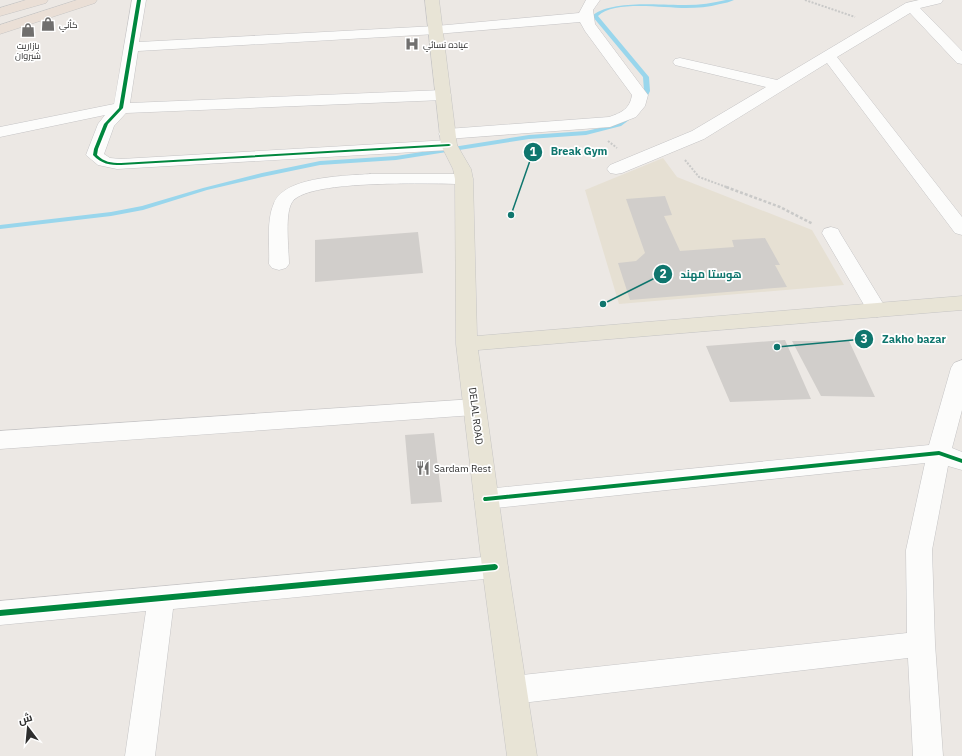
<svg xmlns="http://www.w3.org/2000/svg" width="962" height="756" font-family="'IBM Plex Sans',Cairo,sans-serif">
  <rect width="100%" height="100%" fill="#ece8e4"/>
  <path fill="#e6e0d3" d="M663,158L677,177L812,230L844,285L619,304L585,190Z"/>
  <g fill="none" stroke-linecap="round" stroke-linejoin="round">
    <path fill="#99d6ec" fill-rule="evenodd" d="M726,0H734C730,2 725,3 720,4C709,7 697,8 686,8C663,8 614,0 598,16L649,77L650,91L644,104H640L639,103L644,91L643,77L593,17V15C612,0 661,5 686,5C700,5 713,3 726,0Z
      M631,114L633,115V117L621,126L586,135L529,139L396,160L320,165L262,177L207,190L143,210L111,216L0,229V225L111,212L142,206L203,188L262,173L320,161L396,156L529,135L586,131L617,124Z"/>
  </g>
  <path fill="#d1cecb" d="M665,196L672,215L664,216L680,251L734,247L732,240L765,238L780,265H775L787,287L630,300L618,263L636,261L645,253L626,199Z
    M418,232L423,273L315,282V240Z
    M785,340L811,399L730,402L706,346Z
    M792,341H849L875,397L821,396Z
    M434,433L442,502L411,504L405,435Z"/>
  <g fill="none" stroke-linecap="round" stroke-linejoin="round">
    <defs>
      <path id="minor" d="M132,0H146L139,42L436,26L579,13L586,0H600L593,10L595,24L648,95L645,106L636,117L610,127L447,139L441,138L439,134L441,130L447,129L609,117C621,113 630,109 632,95L585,31L580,22L436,34L138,51L130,103L443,90L449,92L451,95L449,98L443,100L126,113L114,126L104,154L110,158L121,159L449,140L455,141L457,145L455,149L449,150L117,169L98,165L86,155L98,124L105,115L0,137V127L114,104Z
        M919,0H943L941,3L920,8L962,51V64L957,63L910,13L837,57L962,217V235L955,233L827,63L704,139L622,173L616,174L610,173L607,169L610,165L692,131L766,87L675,65L673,62L675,59L680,58L777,80L906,3Z
        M370,174H464L470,175L473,179L470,183L464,184C434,184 311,179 293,201C284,211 289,250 289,264L286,268L279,270L272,268L269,264C270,245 266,221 274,203C285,176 345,176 370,174Z
        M831,227L838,229L840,233L887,310L884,315L877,317L870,315L867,310L822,233L824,229Z
        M962,360V410L952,448L962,452V470L948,466L932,550L935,644L943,756H913L908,658L513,704L503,700L499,690L503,680L513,676L907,633L906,550L925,463L486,509L477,506L474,499L477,492L486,489L929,445L951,368L954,363Z
        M474,399L482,401L485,407L482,413L474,415L0,449V431Z
        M495,556L504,559L508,567L504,575L495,578L173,609L155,756H125L146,611L0,625V601Z"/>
      <path id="major" d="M425,0H439L457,145L471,169L473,179L477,336L962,296V310L478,350L508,567L537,756H507L482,567L456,344L455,179L453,169L441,145Z"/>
      <path id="highway" d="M26,0H48L46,3L0,16V8Z
        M77,0H97L95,3L0,34V25Z"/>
    </defs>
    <use href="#minor" stroke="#c5c4c5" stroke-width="1"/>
    <use href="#major" stroke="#c6c5c4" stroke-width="1"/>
    <use href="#highway" stroke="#c6c5c4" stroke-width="1"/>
    <path stroke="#c9c9c8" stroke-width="2" stroke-dasharray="2 1.5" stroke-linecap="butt" d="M805,0L855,17
      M608,141L617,148
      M685,160L699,177L729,188"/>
    <path stroke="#c9c9c8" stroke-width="2.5" stroke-dasharray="3 2" stroke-linecap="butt" d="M726,187L780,207L813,224"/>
    <use href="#minor" fill="#fcfcfb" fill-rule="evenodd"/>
    <use href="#major" fill="#e8e4d6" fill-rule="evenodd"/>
    <use href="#highway" fill="#eadfd6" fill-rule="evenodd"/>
    <defs>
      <path id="cycleway" d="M137,0H141L123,108L108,124L98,149L97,155C104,162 111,163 121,163L449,144L451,145L449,146L121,165C110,165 101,164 93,155L94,149L104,124L119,108Z
        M939,451L962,459V463L939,455L486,501H484L483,499L484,497H486Z
        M495,564L497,565L498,567L497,569L495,570L0,616V610Z"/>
    </defs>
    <use href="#cycleway" stroke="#fff" stroke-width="3"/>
    <use href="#cycleway" fill="#00873e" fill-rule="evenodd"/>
  </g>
  <defs>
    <symbol id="shop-bare" viewBox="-9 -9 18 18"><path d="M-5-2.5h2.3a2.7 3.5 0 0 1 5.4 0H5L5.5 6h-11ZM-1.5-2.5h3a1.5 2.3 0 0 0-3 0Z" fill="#706f6e" stroke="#fff" stroke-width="2.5" paint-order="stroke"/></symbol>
    <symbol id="hospital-bare" viewBox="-9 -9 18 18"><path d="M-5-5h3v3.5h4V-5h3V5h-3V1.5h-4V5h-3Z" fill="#706f6e" stroke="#fff" stroke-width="2.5" paint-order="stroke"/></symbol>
    <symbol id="restaurant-bare" viewBox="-9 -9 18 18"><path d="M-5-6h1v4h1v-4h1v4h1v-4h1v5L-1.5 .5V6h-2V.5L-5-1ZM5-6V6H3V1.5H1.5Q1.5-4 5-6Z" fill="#706f6e" stroke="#fff" stroke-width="2.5" paint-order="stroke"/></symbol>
  </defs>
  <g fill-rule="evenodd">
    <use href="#shop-bare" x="38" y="14" width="20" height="20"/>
    <use href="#shop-bare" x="18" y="20" width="20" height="20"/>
    <use href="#hospital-bare" x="402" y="34" width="20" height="20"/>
    <use href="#restaurant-bare" x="413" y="458" width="20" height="20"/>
  </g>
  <g text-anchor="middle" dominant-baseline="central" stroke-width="3.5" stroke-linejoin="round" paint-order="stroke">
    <g font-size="9" fill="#2e2e2e" stroke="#fff" text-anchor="start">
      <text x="59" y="24">كأني</text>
      <text x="423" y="44">عياده نسائي</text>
      <text x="28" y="45" text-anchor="middle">بازاريت<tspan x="28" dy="10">شيروان</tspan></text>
    </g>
    <g font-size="10" fill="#2e2e2e" stroke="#fff">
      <text transform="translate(476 416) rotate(83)">DELAL ROAD</text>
    </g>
    <g font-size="10" fill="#2e2e2e" stroke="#fff" text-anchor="start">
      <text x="434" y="468">Sardam Rest</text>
    </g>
  </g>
  <path fill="none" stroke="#0f766e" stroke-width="1.5" d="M511 215L533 152M603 304L663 274M777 347L864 339"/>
  <g fill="#0f766e" stroke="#fff" stroke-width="1.5">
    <circle cx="511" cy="215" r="4"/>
    <circle cx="603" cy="304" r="4"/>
    <circle cx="777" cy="347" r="4"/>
    <circle cx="533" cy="152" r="10"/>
    <circle cx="663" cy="274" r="10"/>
    <circle cx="864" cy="339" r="10"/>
  </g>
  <g font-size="12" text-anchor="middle" font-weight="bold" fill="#fff">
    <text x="533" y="156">1</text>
    <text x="663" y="278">2</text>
    <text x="864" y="343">3</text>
  </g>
  <g font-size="11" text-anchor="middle" font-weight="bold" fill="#0f766e" stroke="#fff" stroke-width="3.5" stroke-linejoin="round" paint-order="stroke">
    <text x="579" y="155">Break Gym</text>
    <text x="711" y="278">هوستا مهند</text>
    <text x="914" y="343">Zakho bazar</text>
  </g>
  <g transform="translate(28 728) rotate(344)" stroke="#ffffff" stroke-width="3" paint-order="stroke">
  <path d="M0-3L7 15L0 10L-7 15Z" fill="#2e2e2e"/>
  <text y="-6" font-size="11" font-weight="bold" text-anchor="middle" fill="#2e2e2e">ش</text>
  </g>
</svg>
